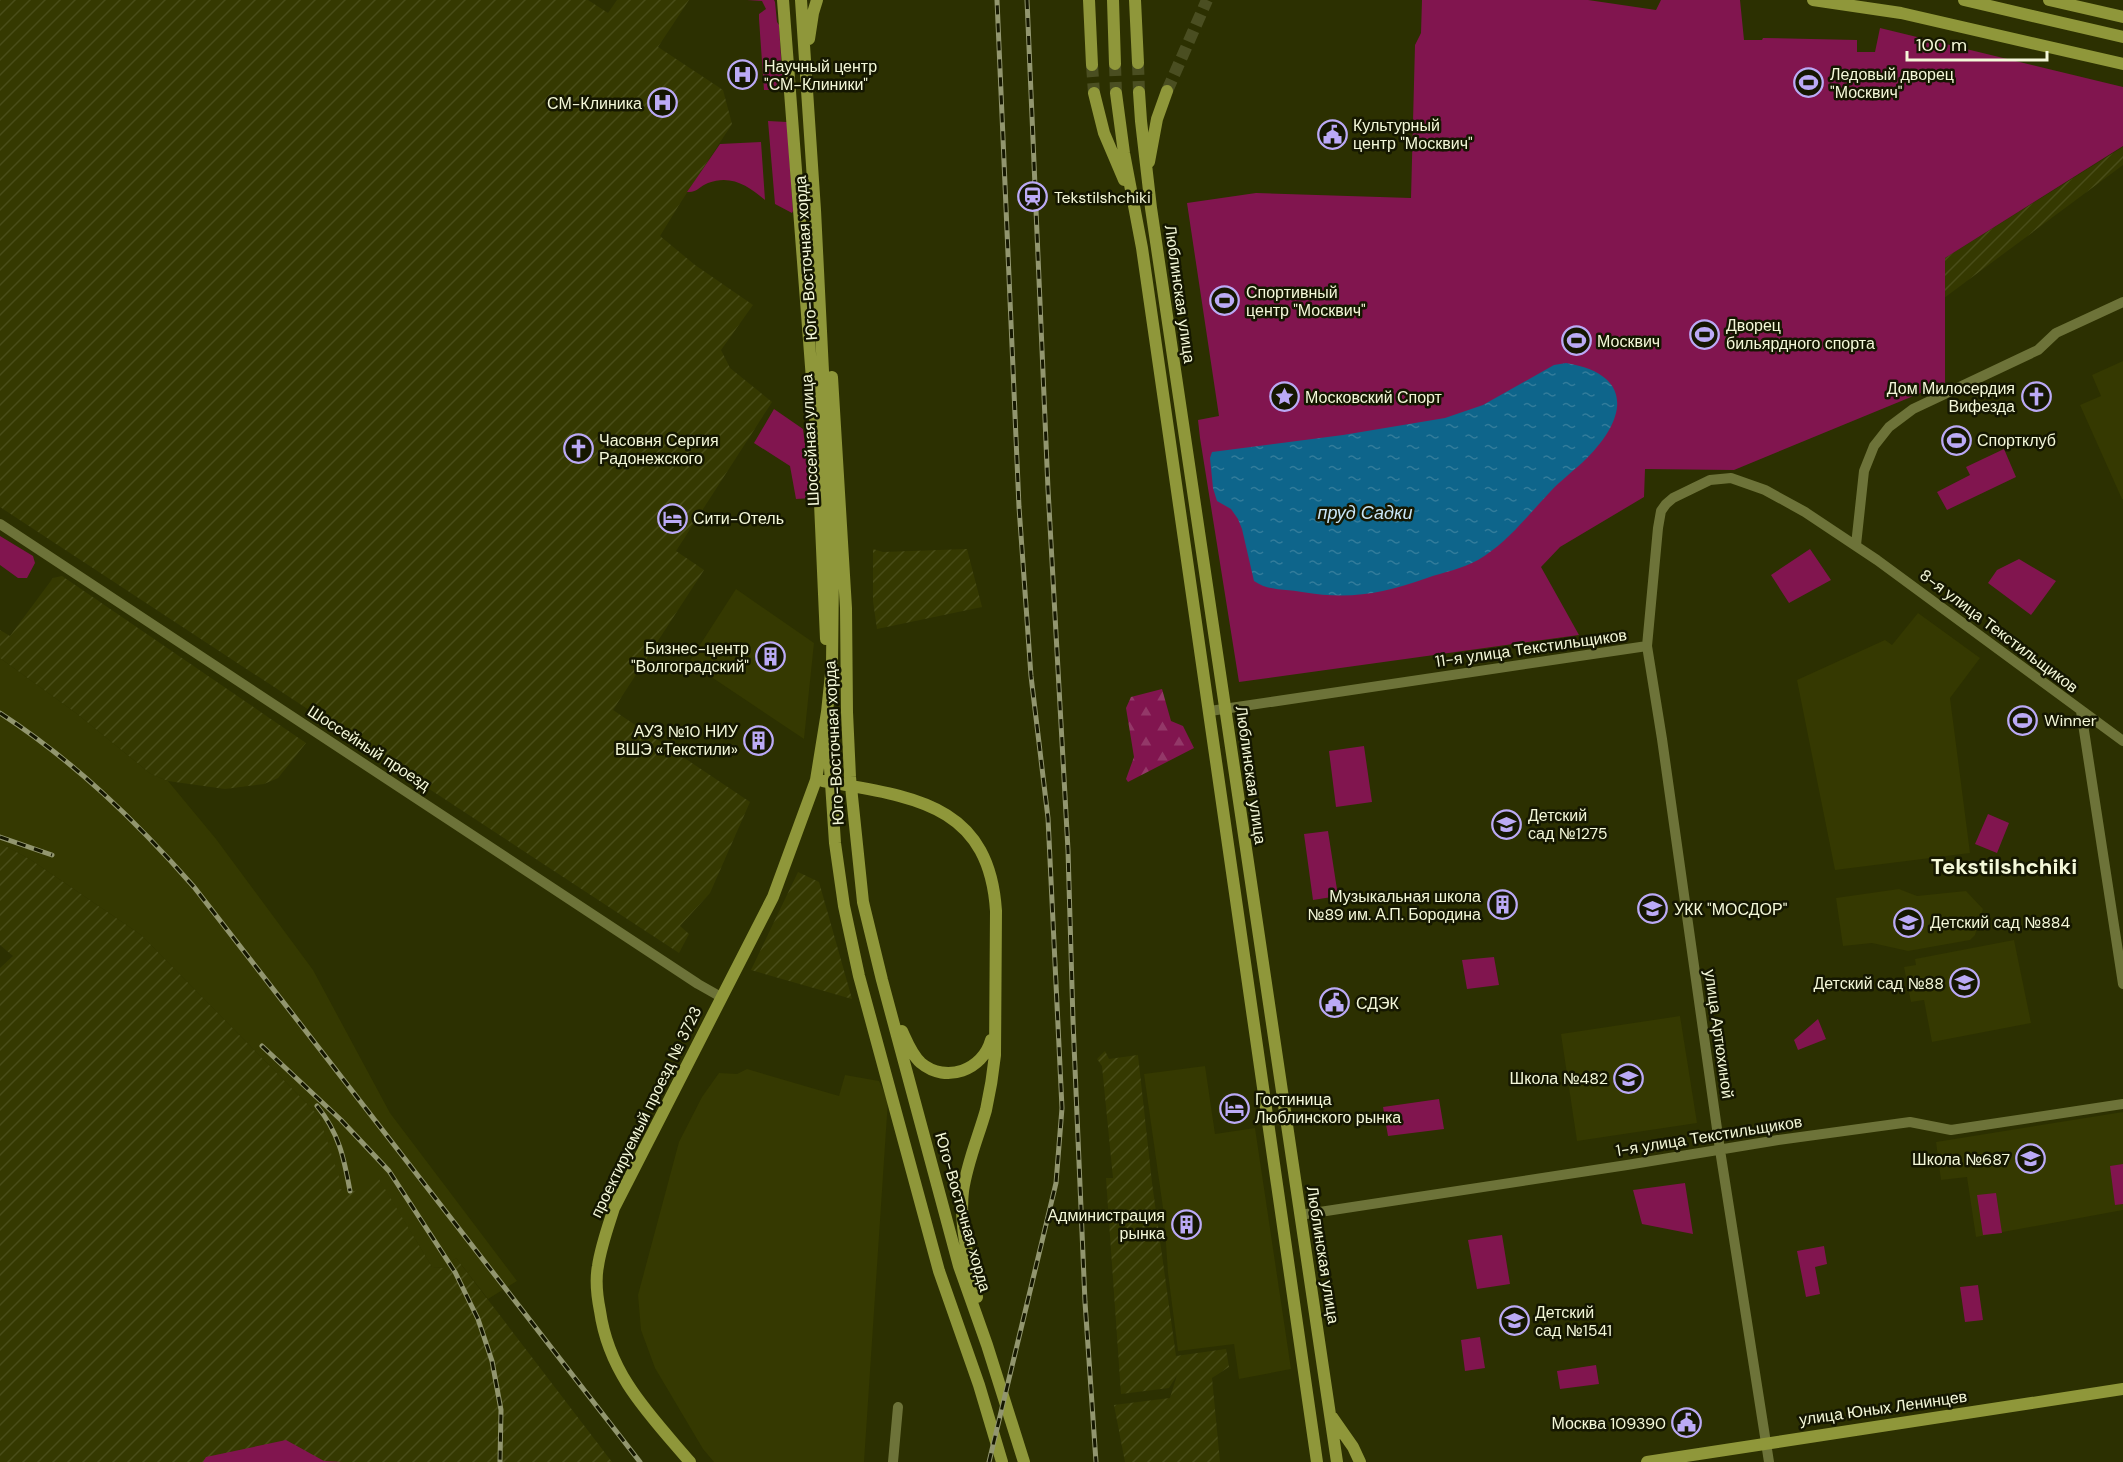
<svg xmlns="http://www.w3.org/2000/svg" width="2123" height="1462" font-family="'DM Sans',sans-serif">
  <defs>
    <pattern id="industrial-furrows" width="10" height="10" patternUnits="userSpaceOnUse" patternTransform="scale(1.5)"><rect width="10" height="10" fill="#353901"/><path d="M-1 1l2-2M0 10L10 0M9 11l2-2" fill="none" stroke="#494d19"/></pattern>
    <pattern id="forest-firs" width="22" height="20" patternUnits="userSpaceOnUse" patternTransform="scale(1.5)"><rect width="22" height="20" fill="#81154f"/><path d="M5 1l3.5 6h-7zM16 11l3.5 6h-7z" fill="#933868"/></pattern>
    <pattern id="water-ripples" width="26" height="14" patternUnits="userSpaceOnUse" patternTransform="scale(1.5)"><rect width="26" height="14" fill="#0e658b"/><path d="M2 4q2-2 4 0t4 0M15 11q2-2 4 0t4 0" fill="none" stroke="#327c9b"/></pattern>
  </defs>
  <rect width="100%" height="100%" fill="#2c3001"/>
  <path fill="#353901" d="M2123,361V499H2122L2080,405L2101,396L2092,375Z
    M736,589L814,643L804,739L689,662Z
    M1918,613L1980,658L1950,698L1970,853L1835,870L1797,680L1885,640L1892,645Z
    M0,658L76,713L151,774L168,781L216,839L313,970L390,1113L517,1281L488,1299L456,1258L443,1268L432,1267L376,1175L355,1192L338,1189L341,1186L319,1116L141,935L31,860L0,843Z
    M1899,889L1917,896L1966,891L1983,909L1975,935L1970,940L1908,951L1872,943L1843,946L1836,898Z
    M2014,940L2031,1023L1932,1042L1924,1000L1911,1002L1904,967L1916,965L1915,959Z
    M1680,1016L1697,1123L1577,1141L1561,1034Z
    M1205,1066L1215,1134L1255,1128L1291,1369L1239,1379L1234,1344L1178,1351L1168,1273L1164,1215L1144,1074Z
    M747,1069L839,1096L845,1075L879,1081L888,1100L864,1462H714L703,1449L655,1368L641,1330L638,1295L679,1142L702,1097L719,1073L737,1074Z
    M2123,1112V1210L1976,1237L1967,1177L1941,1180L1936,1142Z"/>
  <path fill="url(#industrial-furrows)" d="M0,0H588L608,13L617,0H689L658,47L723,90L732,124L679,205L660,236L695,265L753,305L721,350L730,368L772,402L676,551L704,570L613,710L750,802L710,893L680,926L689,934L679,953L0,507Z
    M2123,147V165L1944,298L1945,258Z
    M873,549L883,552L967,549L982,607L877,629L873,601Z
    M62,576L306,743L278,778L264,784L225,789L168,781L151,774L76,713L0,658V630L10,636L53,578Z
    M0,843L31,860L141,935L319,1116L342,1186L339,1189L355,1191L376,1174L432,1267L443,1268L456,1258L612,1462H0V968L13,956L0,945Z
    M798,872L819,882L852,999L751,970Z
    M1105,1051L1109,1059L1138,1055L1152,1183L1176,1356L1226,1349L1229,1367L1212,1378L1220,1462H1125L1114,1405L1170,1398L1177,1375L1169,1388L1121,1394L1106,1178H1113L1102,1066L1097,1059Z"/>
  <path fill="#81154f" d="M747,0H774L775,2L777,22L779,25L783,90H764L759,19V14L766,9L762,1Z
    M1422,0H1588L1656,10L1661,0H1740L1744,40H1762L1763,38L1857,40V52H1875L1880,28L2123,87V146L1945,258V383L1734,470L1645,469L1644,497L1560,547L1541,567L1579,635L1239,682L1200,438L1198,420L1219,416L1187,203L1256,193L1411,198L1415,45L1421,33Z
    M768,121L787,122L793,211L792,213L775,204Z
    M761,142L765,200C749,186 731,174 708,183C700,186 697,193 687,192L720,144Z
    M774,409L803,429L812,498L796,499L790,466L754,443Z
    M2004,449L2016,477L1947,510L1937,492L1970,475L1966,467Z
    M0,536L33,556L35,563L27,578H18L0,565Z
    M1810,549L1831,580L1789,603L1771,575Z
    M2019,559L2056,581L2031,615L1988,583L1997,570Z
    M1364,746L1372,802L1336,807L1329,751Z
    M1988,814L2009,823L1997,853L1975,844Z
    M1328,831L1338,896L1313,900L1304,834Z
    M1494,957L1499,985L1467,989L1462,960Z
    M1818,1019L1826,1039L1798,1050L1794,1040Z
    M1439,1099L1444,1129L1388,1136L1383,1107Z
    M2123,1164V1204L2115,1205L2110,1166Z
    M1685,1183L1693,1234L1642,1224L1633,1190Z
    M1996,1193L2002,1233L1983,1235L1977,1195Z
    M1502,1235L1510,1284L1477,1289L1468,1240Z
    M1824,1246L1827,1264L1815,1267L1820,1294L1806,1297L1797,1251Z
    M1978,1285L1983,1320L1965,1322L1960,1287Z
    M1480,1337L1485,1368L1465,1371L1461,1340Z
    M1596,1365L1599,1384L1560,1389L1557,1371Z
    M286,1440L324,1461L343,1462H203L206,1457Z"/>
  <path fill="url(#forest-firs)" d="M1162,689L1171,721L1183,726L1194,748L1128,782L1126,779L1134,757L1126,708L1131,697Z"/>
  <path fill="url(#water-ripples)" d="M1566,363C1633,374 1628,417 1587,458C1575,470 1561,480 1550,492C1527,516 1507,543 1478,560C1462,569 1444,572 1427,578C1381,594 1350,600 1302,592C1286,589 1268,591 1254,581L1242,529L1238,519L1231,509L1217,501L1213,488L1210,458L1212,452L1343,435L1445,418L1483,405L1554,365Z"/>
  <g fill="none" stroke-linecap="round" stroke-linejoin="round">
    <path stroke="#4a4e21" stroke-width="12" stroke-dasharray="12 6" stroke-linecap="butt" d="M1138,63L1139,92
      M1115,64L1116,93
      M1092,65L1094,93
      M1167,91L1207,0"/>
    <path stroke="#6d7339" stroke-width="10" d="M0,524L698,984L721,997
      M1856,545L1864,471L1874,446L1889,427L1913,409L2038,350L2056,333L2123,302
      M1210,711L1647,646
      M2081,711L2123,984
      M1300,1215L1627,1165L1778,1140L1910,1122L1951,1130L2123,1104
      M893,1462L898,1407
      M1769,1462L1720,1150L1662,739L1647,646L1658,528L1661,511L1666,504L1673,498L1710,480L1731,478L1765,490L1805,512L1877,560L2123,741"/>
    <path stroke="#8f973a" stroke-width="12" d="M783,0L818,458L826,639
      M1089,0L1092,65
      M1113,0L1115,64
      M1135,0L1138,63
      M1813,0L1901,13L2123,64
      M1964,0L2123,37
      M2049,0L2123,17
      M809,39L813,13L817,0
      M1139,92L1141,121L1151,208L1337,1462
      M1094,93L1104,133L1124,180
      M1116,93L1124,153L1142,248L1317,1462
      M1149,162L1157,119L1167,91
      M832,377L846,608L847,712L850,777L863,902L882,980L959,1266L987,1345L1024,1462
      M828,738L835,843L844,906L859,976L939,1271L979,1385L1002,1462
      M823,781C911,797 989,802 996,911L995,1055C993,1074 990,1092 986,1110C978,1138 967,1163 963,1191C959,1226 969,1263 977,1297
      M902,1031C907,1042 912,1055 921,1063C946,1084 983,1070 991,1040
      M1332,1417L1353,1447L1360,1462
      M690,1462C650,1415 609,1375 600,1311C597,1296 595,1281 598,1266C601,1246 608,1227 614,1208L773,897L816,780L827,712L832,664L833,573L815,210L801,0
      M1647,1462L2123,1389"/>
    <defs>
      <path id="rail" d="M1027,0L1048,489L1068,850L1073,1021L1085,1302L1096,1462
        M0,713C74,761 136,821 194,887L640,1462
        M0,837L52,855
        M262,1046L341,1120L389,1171L455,1272L478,1319L492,1361L501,1410L500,1462
        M317,1106C339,1133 344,1158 350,1191
        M989,1462L1056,1183L1062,1108L1048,818L1031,676L1019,507L997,0"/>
    </defs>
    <use href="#rail" stroke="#92966f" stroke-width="5"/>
    <use href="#rail" stroke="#151701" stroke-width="3" stroke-dasharray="9" stroke-linecap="butt"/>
  </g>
  <defs>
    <symbol id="hospital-ring" viewBox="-11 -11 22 22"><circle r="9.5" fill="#151701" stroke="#bbaaf6" stroke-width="1.5"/><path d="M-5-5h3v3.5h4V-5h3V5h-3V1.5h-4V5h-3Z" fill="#bbaaf6"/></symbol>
    <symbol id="stadium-ring" viewBox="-11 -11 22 22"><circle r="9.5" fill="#151701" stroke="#bbaaf6" stroke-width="1.5"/><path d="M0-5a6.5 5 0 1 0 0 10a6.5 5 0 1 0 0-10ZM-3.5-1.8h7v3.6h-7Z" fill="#bbaaf6"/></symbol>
    <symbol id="civic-ring" viewBox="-11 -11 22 22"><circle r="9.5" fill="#151701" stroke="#bbaaf6" stroke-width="1.5"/><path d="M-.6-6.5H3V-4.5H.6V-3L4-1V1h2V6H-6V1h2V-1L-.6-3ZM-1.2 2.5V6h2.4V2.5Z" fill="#bbaaf6"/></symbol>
    <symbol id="station-ring" viewBox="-11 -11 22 22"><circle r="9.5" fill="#151701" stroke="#bbaaf6" stroke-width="1.5"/><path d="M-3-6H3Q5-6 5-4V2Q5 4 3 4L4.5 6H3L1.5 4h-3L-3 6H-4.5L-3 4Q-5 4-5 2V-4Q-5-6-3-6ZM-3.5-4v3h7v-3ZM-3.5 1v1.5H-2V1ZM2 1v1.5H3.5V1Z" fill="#bbaaf6"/></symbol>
    <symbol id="sight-ring" viewBox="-11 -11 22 22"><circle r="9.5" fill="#151701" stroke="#bbaaf6" stroke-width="1.5"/><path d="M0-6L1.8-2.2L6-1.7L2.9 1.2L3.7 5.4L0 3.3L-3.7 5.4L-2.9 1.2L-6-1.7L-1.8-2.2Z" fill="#bbaaf6"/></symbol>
    <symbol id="church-ring" viewBox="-11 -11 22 22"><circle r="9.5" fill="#151701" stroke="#bbaaf6" stroke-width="1.5"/><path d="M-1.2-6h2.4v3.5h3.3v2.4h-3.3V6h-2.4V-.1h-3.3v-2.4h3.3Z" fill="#bbaaf6"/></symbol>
    <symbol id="hotel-ring" viewBox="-11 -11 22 22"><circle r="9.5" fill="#151701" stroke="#bbaaf6" stroke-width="1.5"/><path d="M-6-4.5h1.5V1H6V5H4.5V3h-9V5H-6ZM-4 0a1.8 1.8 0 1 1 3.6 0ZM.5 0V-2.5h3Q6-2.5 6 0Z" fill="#bbaaf6"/></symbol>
    <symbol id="building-ring" viewBox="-11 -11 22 22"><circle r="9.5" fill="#151701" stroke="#bbaaf6" stroke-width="1.5"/><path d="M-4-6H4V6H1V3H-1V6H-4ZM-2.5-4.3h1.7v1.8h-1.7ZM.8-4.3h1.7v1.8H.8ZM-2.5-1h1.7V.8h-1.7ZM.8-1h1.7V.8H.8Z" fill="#bbaaf6"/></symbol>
    <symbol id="school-ring" viewBox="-11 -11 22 22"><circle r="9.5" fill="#151701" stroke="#bbaaf6" stroke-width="1.5"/><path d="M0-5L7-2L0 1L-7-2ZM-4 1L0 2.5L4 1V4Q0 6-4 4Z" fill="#bbaaf6"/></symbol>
    <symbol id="university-ring" viewBox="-11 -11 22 22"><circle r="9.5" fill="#151701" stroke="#bbaaf6" stroke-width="1.5"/><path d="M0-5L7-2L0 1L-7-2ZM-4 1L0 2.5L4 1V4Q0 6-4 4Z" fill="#bbaaf6"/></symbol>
  </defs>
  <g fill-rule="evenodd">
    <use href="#hospital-ring" x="726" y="58" width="33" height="33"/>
    <use href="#stadium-ring" x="1792" y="66" width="33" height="33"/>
    <use href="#hospital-ring" x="646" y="86" width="33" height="33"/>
    <use href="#civic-ring" x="1316" y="118" width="33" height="33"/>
    <use href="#station-ring" x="1016" y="180" width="33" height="33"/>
    <use href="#stadium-ring" x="1208" y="284" width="33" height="33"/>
    <use href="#stadium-ring" x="1688" y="318" width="33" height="33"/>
    <use href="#stadium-ring" x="1560" y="324" width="33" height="33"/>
    <use href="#sight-ring" x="1268" y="380" width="33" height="33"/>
    <use href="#church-ring" x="2020" y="380" width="33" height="33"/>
    <use href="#stadium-ring" x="1940" y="424" width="33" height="33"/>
    <use href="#church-ring" x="562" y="432" width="33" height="33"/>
    <use href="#hotel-ring" x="656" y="502" width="33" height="33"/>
    <use href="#building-ring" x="754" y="640" width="33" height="33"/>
    <use href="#stadium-ring" x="2006" y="704" width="33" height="33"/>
    <use href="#building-ring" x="742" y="724" width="33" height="33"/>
    <use href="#school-ring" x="1490" y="808" width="33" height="33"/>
    <use href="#building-ring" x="1486" y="888" width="33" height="33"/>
    <use href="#university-ring" x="1636" y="892" width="33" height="33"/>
    <use href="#school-ring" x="1892" y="906" width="33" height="33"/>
    <use href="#school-ring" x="1948" y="966" width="33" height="33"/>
    <use href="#civic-ring" x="1318" y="986" width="33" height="33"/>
    <use href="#school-ring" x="1612" y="1062" width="33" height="33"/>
    <use href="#hotel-ring" x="1218" y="1092" width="33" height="33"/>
    <use href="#school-ring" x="2014" y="1142" width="33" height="33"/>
    <use href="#building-ring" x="1170" y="1208" width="33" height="33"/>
    <use href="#school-ring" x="1498" y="1304" width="33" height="33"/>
    <use href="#civic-ring" x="1670" y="1406" width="33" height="33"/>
  </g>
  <g text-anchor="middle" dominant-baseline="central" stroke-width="5" stroke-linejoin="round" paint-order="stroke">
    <g font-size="16" fill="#f4f8d9" stroke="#151701" text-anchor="start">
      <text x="764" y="66">Научный центр<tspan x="764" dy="18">"СМ-Клиники"</tspan></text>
      <text x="1830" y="74">Ледовый дворец<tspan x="1830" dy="18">"Москвич"</tspan></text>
      <text x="642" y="103" text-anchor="end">СМ-Клиника</text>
      <text x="1353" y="125">Культурный<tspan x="1353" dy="18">центр "Москвич"</tspan></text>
      <text x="1054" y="197">Tekstilshchiki</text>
      <text x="1246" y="292">Спортивный<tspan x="1246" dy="18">центр "Москвич"</tspan></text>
      <text x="1726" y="325">Дворец<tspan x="1726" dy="18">бильярдного спорта</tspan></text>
      <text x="1597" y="341">Москвич</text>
      <text x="2015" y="388" text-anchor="end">Дом Милосердия<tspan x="2015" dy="18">Вифезда</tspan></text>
      <text x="1305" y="397">Московский Спорт</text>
      <text x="599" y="440">Часовня Сергия<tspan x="599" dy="18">Радонежского</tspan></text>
      <text x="1977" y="440">Спортклуб</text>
      <text x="693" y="518">Сити-Отель</text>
      <text x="749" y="648" text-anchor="end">Бизнес-центр<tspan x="749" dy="18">"Волгоградский"</tspan></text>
      <text x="2044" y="720">Winner</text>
      <text x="738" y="731" text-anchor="end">АУЗ №10 НИУ<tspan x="738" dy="18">ВШЭ «Текстили»</tspan></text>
      <text x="1528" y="815">Детский<tspan x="1528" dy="18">сад №1275</tspan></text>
      <text x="1481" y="896" text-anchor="end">Музыкальная школа<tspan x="1481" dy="18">№89 им. А.П. Бородина</tspan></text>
      <text x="1674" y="909">УКК "МОСДОР"</text>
      <text x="1930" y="922">Детский сад №884</text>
      <text x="1944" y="983" text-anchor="end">Детский сад №88</text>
      <text x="1356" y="1003">СДЭК</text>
      <text x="1608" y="1078" text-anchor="end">Школа №482</text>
      <text x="1255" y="1099">Гостиница<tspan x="1255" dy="18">Люблинского рынка</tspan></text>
      <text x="2010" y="1159" text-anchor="end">Школа №687</text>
      <text x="1165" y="1215" text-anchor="end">Администрация<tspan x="1165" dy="18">рынка</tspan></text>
      <text x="1535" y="1312">Детский<tspan x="1535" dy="18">сад №1541</tspan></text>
      <text x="1666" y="1423" text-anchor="end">Москва 109390</text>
    </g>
    <g font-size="16" fill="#f4f8d9" stroke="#151701">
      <text transform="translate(806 258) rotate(-94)">Юго-Восточная хорда</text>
      <text transform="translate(1180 294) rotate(82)">Люблинская улица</text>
      <text transform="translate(810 440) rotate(-93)">Шоссейная улица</text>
      <text transform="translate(1999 631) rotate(37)">8-я улица Текстильщиков</text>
      <text transform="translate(1531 648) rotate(-8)">11-я улица Текстильщиков</text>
      <text transform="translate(834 743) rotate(-93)">Юго-Восточная хорда</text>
      <text transform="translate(369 748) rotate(33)">Шоссейный проезд</text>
      <text transform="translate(1251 775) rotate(82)">Люблинская улица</text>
      <text transform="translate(1719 1034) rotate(82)">улица Артюхиной</text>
      <text transform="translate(646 1112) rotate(-64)">проектируемый проезд № 3723</text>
      <text transform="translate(1709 1136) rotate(-9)">1-я улица Текстильщиков</text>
      <text transform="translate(963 1212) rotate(74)">Юго-Восточная хорда</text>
      <text transform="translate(1323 1255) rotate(81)">Люблинская улица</text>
      <text transform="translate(1883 1408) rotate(-8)">улица Юных Ленинцев</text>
    </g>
    <g font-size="18" font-style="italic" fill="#c9e6f7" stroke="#151701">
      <text x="1365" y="513">пруд Садки</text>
    </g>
    <g font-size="22" font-weight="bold" fill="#f4f8d9" stroke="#151701">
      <text x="2004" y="866">Tekstilshchiki</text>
    </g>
  </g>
  <path d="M1907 51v9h140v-9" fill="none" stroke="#f4f8d9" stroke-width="3"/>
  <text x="1916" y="51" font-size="18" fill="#f4f8d9" stroke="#151701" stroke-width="4.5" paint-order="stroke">100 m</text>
</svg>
